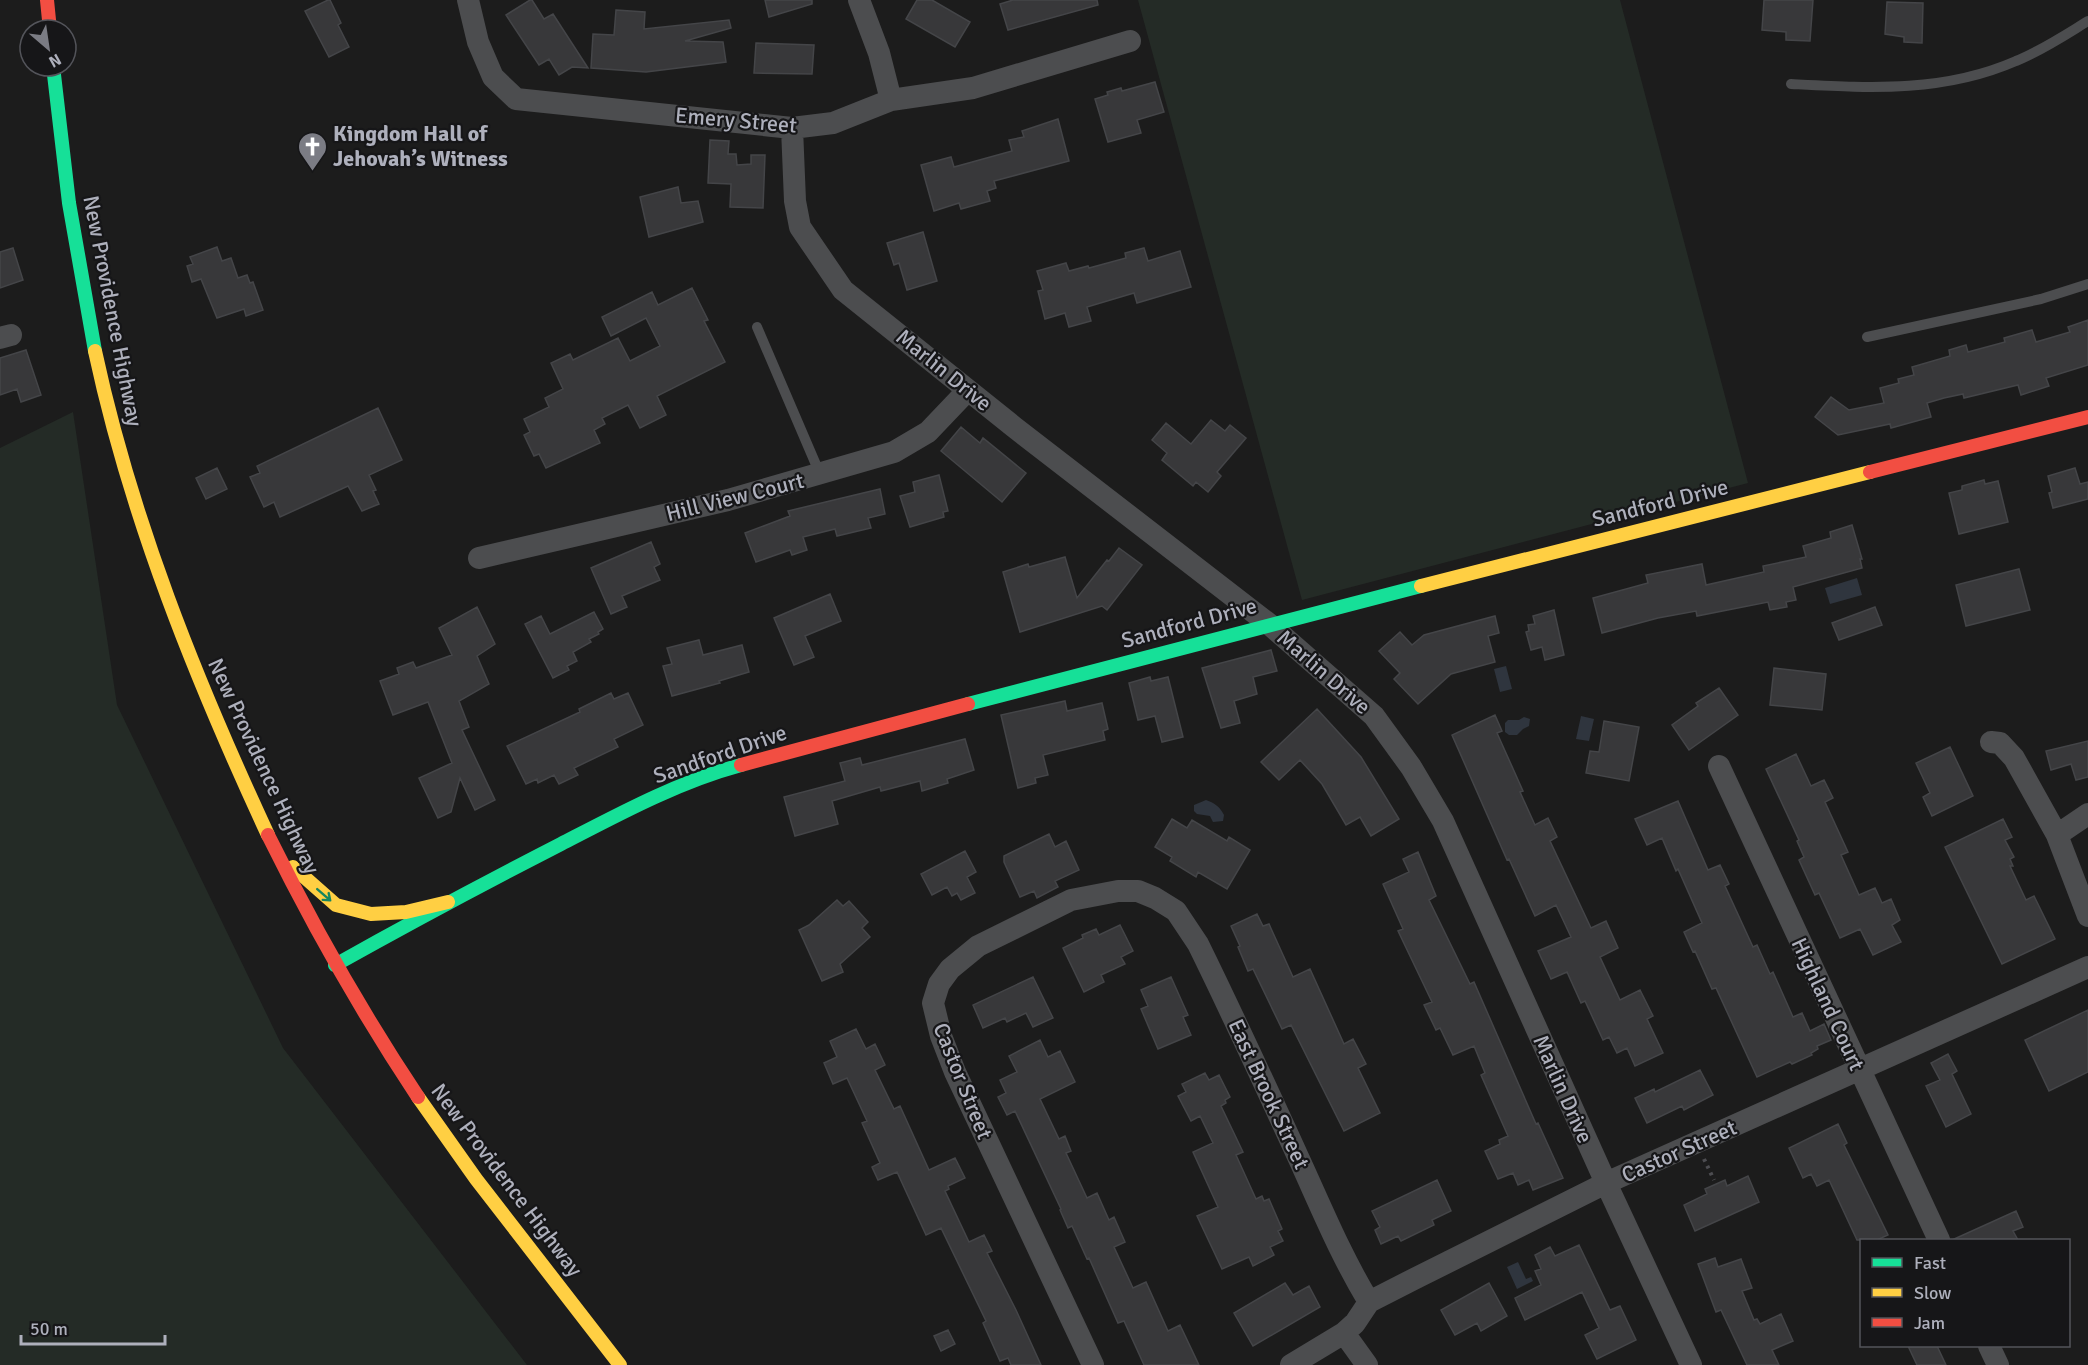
<svg xmlns="http://www.w3.org/2000/svg" width="2088" height="1365" font-family="Signika,sans-serif">
  <rect width="100%" height="100%" fill="#1c1c1c"/>
  <path fill="#242b26" d="M1138,0H1620L1748,483L1302,600Z
    M73,412L117,705L283,1048L527,1365H0V448Z"/>
  <path fill="#2f353e" d="M1857,578L1862,595L1830,604L1825,588Z
    M1506,666L1512,689L1500,692L1494,669Z
    M1581,716L1594,719L1589,741L1576,739Z
    M1524,717L1530,719L1529,726L1523,729L1517,735H1509L1505,732V723L1508,720H1519Z
    M1206,800C1215,803 1220,807 1224,815L1223,821L1213,822L1210,816L1197,814L1194,811V805Z
    M1518,1262L1526,1279L1531,1277L1533,1281L1517,1289L1507,1267Z"/>
  <path fill="#38383a" stroke="#444548" stroke-width="1.5" d="M328,0H330L341,23L338,25L349,47L329,57L305,11Z
    M530,0H532L544,19L553,14L588,68L572,67L559,75L549,59L539,65L506,15Z
    M765,0H812V4L769,17Z
    M917,0H932L970,22L955,47L906,19Z
    M1013,0H1097L1098,5L1008,30L1000,4Z
    M1764,0H1813L1810,41L1786,40V32L1762,30Z
    M1887,2L1923,3L1922,43L1904,42V37L1885,34Z
    M616,10L645,12L644,29L729,20L731,28L685,41L723,42L726,62L646,72L591,68L593,34L614,35Z
    M756,43L814,45L812,74L754,73Z
    M1155,82L1164,112L1137,120L1141,133L1108,142L1095,99L1108,95L1107,92L1121,88L1122,91Z
    M1058,119L1069,161L994,181L996,188L987,191L990,201L961,209L959,203L934,211L921,165L951,157L954,167L1012,151L1009,140L1024,137L1022,131Z
    M710,140L729,141L728,154H736L737,165L751,164V155H765L763,208L730,207L731,184L708,183Z
    M678,187L681,203L698,201L703,222L649,237L640,197Z
    M923,232L937,281L907,290L899,263L894,265L887,243Z
    M217,247L222,261L231,258L238,278L247,275L250,283L253,282L263,310L246,316L244,309L217,318L201,279L192,282L187,266L193,264L190,257Z
    M13,248L23,280L0,288V252Z
    M1144,248L1148,261L1180,251L1191,287L1137,303L1134,293L1087,307L1091,321L1069,327L1065,313L1045,319L1038,291L1043,290L1037,271L1066,263L1069,271L1088,266L1089,268L1126,258L1125,253Z
    M692,288L708,320L704,321L725,362L657,396L666,415L640,428L628,405L602,418L605,424L594,430L600,443L546,468L539,454L534,456L524,435L530,432L524,419L549,407L545,398L563,389L551,363L570,354L573,360L618,338L630,361L660,346L646,318L611,336L602,317L652,292L658,305Z
    M2088,320V365L2046,378L2049,386L2021,395L2018,385L1964,398L1963,394L1944,398L1927,403L1931,417L1891,428L1890,424L1838,435L1815,417L1831,397L1849,410L1884,403L1880,388L1899,383L1898,379L1914,375L1912,367L1950,356L1949,350L1966,345L1968,352L2005,342L2004,338L2032,330L2036,342L2070,332L2068,327Z
    M26,350L41,395L21,402L17,389L0,395V358Z
    M378,408L402,460L369,475L376,490L373,491L379,504L362,511L348,486L280,517L274,502L264,507L250,477L260,473L257,466Z
    M1211,420L1225,431L1230,425L1246,438L1217,472L1221,476L1208,492L1196,482L1193,486L1162,460L1167,453L1152,440L1166,423L1191,444Z
    M961,427L980,443L983,438L1026,473L1002,502L941,451Z
    M217,468L227,489L206,499L196,478Z
    M2075,468L2080,484L2088,482V499L2053,508L2049,493L2052,492L2048,476Z
    M939,475L948,511L943,512L944,517L910,527L900,496L915,492L913,482Z
    M1984,480L1985,484L1998,481L2008,522L1959,534L1949,493L1962,490V486Z
    M880,489L885,514L868,518L871,528L837,536L835,529L803,537L807,550L792,555L790,550L756,562L745,533L790,516L788,511Z
    M1852,525L1862,559H1860L1862,568L1793,587L1796,600L1786,602L1787,607L1770,610L1768,602L1697,616L1696,611L1658,618L1602,633L1593,598L1648,583L1646,575L1702,564L1706,585L1764,572L1763,566L1806,557L1803,546L1831,538L1830,532Z
    M651,542L660,564L654,567L660,580L622,596L627,607L611,614L591,568Z
    M1119,548L1142,565L1107,610L1102,606L1020,632L1003,572L1028,564L1029,567L1065,557L1077,598L1107,560L1109,561Z
    M2019,569L2030,610L1966,626L1956,585Z
    M830,594L841,621L805,636L814,657L794,665L774,618Z
    M477,607L495,644L477,656L489,684L459,701L469,727L462,730L495,800L475,810L460,778L451,812L438,818L419,778L452,763L428,702L393,715L380,681L399,674L397,668L413,662L416,668L452,655L439,628Z
    M1875,607L1882,625L1839,640L1832,623Z
    M1554,610L1564,655L1545,660L1542,647L1531,650L1526,632L1529,631L1528,625L1535,624L1533,616Z
    M594,612L603,629L598,632L599,634L589,639L591,642L573,652L577,661L567,666L569,670L553,678L525,624L541,616L550,634Z
    M1495,616L1499,633L1488,636L1495,662L1451,674L1418,704L1394,679L1400,673L1379,651L1400,632L1412,645L1424,635Z
    M699,640L703,655L742,645L749,672L719,681L720,683L672,696L663,666L672,664L667,648Z
    M1271,650L1277,671L1253,677L1257,694L1234,701L1240,723L1221,728L1202,668Z
    M1774,668L1826,674L1822,710L1770,705Z
    M1150,677L1151,681L1168,677L1183,737L1162,742L1155,716L1138,720L1129,683Z
    M1719,688L1738,715L1689,750L1672,725L1698,706L1696,703Z
    M611,693L614,699L628,693L643,725L614,739L618,747L574,768L578,775L559,784L554,775L538,783L537,779L526,784L507,746L580,712L579,709Z
    M1065,701L1067,711L1102,703L1108,729L1103,731L1105,740L1043,755L1048,775L1035,778L1036,783L1018,788L1001,715Z
    M1317,709L1361,757L1399,819L1371,836L1360,817L1346,825L1322,784L1300,760L1279,780L1261,762Z
    M1495,715L1502,731L1497,733L1523,791L1520,792L1535,825L1548,818L1557,837L1550,841L1591,928L1606,921L1618,948L1600,957L1620,1000L1640,990L1653,1016L1647,1019L1663,1053L1635,1066L1627,1048L1617,1053L1609,1037L1603,1040L1585,1001L1581,1003L1567,972L1551,979L1538,951L1571,937L1556,905L1535,916L1509,859L1507,860L1452,735Z
    M1604,721L1639,727L1629,781L1586,773L1590,751L1599,752Z
    M965,739L974,770L947,779L948,783L922,791L920,781L881,791L880,787L832,801L838,824L795,836L784,797L845,781L840,763L860,758L862,765Z
    M2088,741V777L2076,780L2071,764L2051,770L2046,751Z
    M1950,747L1973,796L1932,816L1923,797L1930,793L1916,763Z
    M1796,754L1811,786L1824,780L1833,798L1825,802L1848,852L1841,855L1859,895L1875,888L1882,903L1891,899L1900,920L1892,925L1901,942L1873,955L1860,929L1840,938L1819,893L1815,895L1799,860L1804,857L1797,841L1799,840L1766,769Z
    M1678,801L1708,870L1720,865L1729,884L1725,886L1753,947L1757,945L1770,974L1773,972L1793,1017L1802,1013L1810,1031L1824,1024L1831,1040L1817,1046L1818,1049L1811,1053L1812,1055L1792,1064L1790,1062L1757,1077L1716,988L1712,989L1695,951L1693,952L1684,932L1702,923L1678,869L1676,871L1662,838L1647,845L1635,819Z
    M1172,819L1187,828L1192,820L1227,841L1229,837L1250,850L1227,889L1198,872L1196,877L1170,861L1172,857L1155,847Z
    M2003,819L2012,837L2005,840L2014,857L2010,859L2013,866H2010L2026,900L2034,896L2055,939L2002,964L1945,847Z
    M1049,834L1055,847L1066,841L1079,870L1055,881L1058,887L1037,898L1034,891L1020,897L1004,862V856Z
    M965,851L976,872L967,877L975,893L961,900L957,893L952,896L947,887L932,895L921,874Z
    M1418,852L1436,896L1429,900L1470,984L1474,982L1536,1124L1538,1123L1563,1178L1533,1190L1529,1180L1518,1185L1513,1173L1498,1179L1485,1151L1500,1144L1499,1140L1508,1136L1481,1075L1485,1073L1474,1046L1453,1055L1440,1028L1436,1030L1424,1005L1432,1002L1398,931L1403,929L1383,884L1409,872L1403,859Z
    M837,900L843,906L849,901L868,922L862,928L870,937L840,964L843,972L822,981L799,930L809,925Z
    M1257,914L1263,926L1269,924L1293,977L1310,969L1344,1044L1353,1039L1366,1064L1358,1068L1380,1113L1344,1131L1291,1025L1282,1029L1253,969L1248,971L1238,947L1240,946L1231,926Z
    M1120,925L1133,951L1121,957L1125,964L1101,975L1104,982L1084,992L1063,948L1083,938L1082,935L1096,929L1099,935Z
    M1033,977L1053,1018L1033,1027L1026,1013L1007,1022L1005,1018L983,1028L973,1005Z
    M1171,977L1188,1015L1183,1017L1191,1035L1158,1049L1141,1009L1148,1006L1141,990Z
    M2088,1010V1072L2049,1091L2025,1040Z
    M856,1029L866,1049L875,1044L885,1065L875,1070L894,1109L900,1106L929,1170L955,1158L965,1178L948,1186L949,1189L945,1191L969,1242L984,1235L992,1251L987,1253L1016,1310L1041,1365H1011L1008,1358L1000,1361L983,1323L986,1321L941,1228L926,1235L897,1172L878,1180L872,1167L880,1163L862,1123L867,1121L847,1078L833,1084L824,1063L837,1057L830,1041Z
    M1040,1040L1048,1057L1060,1051L1075,1082L1040,1099L1059,1139L1065,1136L1071,1151L1066,1153L1087,1198L1097,1193L1109,1220L1114,1217L1125,1242L1114,1247L1133,1288L1146,1282L1168,1331L1180,1325L1199,1365H1144L1124,1321L1118,1323L1089,1258L1087,1259L1072,1226L1068,1228L1060,1210L1061,1209L1015,1111L1007,1115L998,1097L1006,1093L1000,1080L1017,1072L1009,1056Z
    M1948,1054L1957,1071L1952,1074L1971,1114L1946,1127L1926,1086L1940,1080L1931,1063Z
    M1700,1070L1713,1095L1684,1110L1682,1106L1647,1123L1635,1098L1654,1089L1655,1092Z
    M1205,1073L1209,1080L1219,1075L1230,1097L1225,1100L1226,1103L1221,1106L1243,1152L1236,1155L1256,1199L1262,1196L1264,1201L1269,1199L1282,1229L1278,1231L1283,1241L1270,1247L1274,1255L1253,1266L1249,1257L1222,1269L1197,1216L1218,1207L1193,1152L1213,1143L1200,1116L1191,1121L1178,1096L1186,1092L1182,1084Z
    M1838,1124L1847,1143L1844,1145L1888,1235L1877,1240H1857L1829,1180L1817,1186L1811,1174L1803,1178L1789,1148Z
    M1748,1176L1759,1202L1695,1231L1684,1205L1707,1194L1705,1189L1725,1180L1727,1186Z
    M1437,1180L1451,1211L1432,1220L1434,1225L1401,1241L1398,1236L1381,1244L1375,1230L1380,1227L1372,1211Z
    M2016,1211L2023,1227L2013,1231L2018,1240H1952Z
    M1579,1245L1610,1310L1620,1306L1636,1340L1597,1359L1585,1335L1599,1328L1582,1292L1525,1320L1515,1298L1541,1285L1535,1271L1541,1269L1535,1255L1550,1247L1555,1256Z
    M1715,1258L1718,1267L1741,1259L1752,1288L1742,1291L1754,1320L1757,1319L1760,1324L1781,1314L1793,1341L1772,1350L1779,1365H1747L1721,1310L1716,1312L1698,1264Z
    M1285,1283L1293,1295L1309,1286L1320,1307L1253,1346L1234,1313Z
    M1489,1283L1507,1316L1481,1331L1477,1323L1455,1335L1441,1310Z
    M948,1330L955,1344L941,1351L934,1336Z
    M1908,1346H1937L1946,1365H1917Z"/>
  <g fill="none" stroke-linecap="round" stroke-linejoin="round">
    <path stroke="#4d4d51" stroke-width="4" stroke-dasharray="3 4.5" stroke-linecap="butt" d="M1704,1159L1714,1180"/>
    <path stroke="#4c4d4f" stroke-width="10" d="M1791,84C1869,88 1943,93 2016,61C2041,51 2065,35 2088,21
      M757,327L820,474
      M1867,337L2041,299L2088,284"/>
    <path stroke="#4c4d4f" stroke-width="22" d="M468,0L478,42L493,77L516,99L792,128L833,123L891,100L973,88L1130,41
      M859,0L879,53L891,100
      M792,128L795,201L800,227L843,290L1014,427L1269,624L1374,716L1411,767L1443,821L1606,1183L1691,1365
      M0,338L11,335
      M479,558L728,500L894,452L928,432L968,390
      M1991,742L2000,743L2014,758L2057,835L2088,916
      M1719,766L1939,1240
      M2057,835L2088,814
      M1344,1333L1367,1365
      M1989,1346L1998,1365
      M1093,1365L955,1072L941,1036L933,1003L939,984L950,969L978,946L1071,900L1118,891H1138L1155,898L1176,911L1198,944C1233,1015 1266,1087 1299,1159C1322,1209 1340,1254 1369,1302
      M1291,1365L1344,1333L1355,1323L1369,1302L1416,1278L1606,1183L2088,967"/>
    <path stroke="#16e098" stroke-width="14" d="M53,66L69,203L95,351
      M968,704L1421,586
      M335,965C410,923 485,883 561,844C619,814 678,782 741,765"/>
    <path stroke="#ffcf43" stroke-width="14" d="M95,351C131,519 196,680 268,835
      M1421,586L1870,472
      M293,867L336,905L371,914L406,912L448,902
      M418,1097L476,1179L620,1365"/>
    <path stroke="#f24e42" stroke-width="14" d="M47,0L50,30
      M1870,472L2088,417
      M741,765L968,704
      M268,835C313,926 362,1013 418,1097"/>
  </g>
  <defs><path id="oneway-shaft" d="M-6 0H5M1.5-3L5.5 0L1.5 3" fill="none" stroke-width="1.6" stroke-linecap="round" stroke-linejoin="round" transform="scale(1.5)"/></defs>
  <use stroke="#16855e" href="#oneway-shaft" transform="translate(324 895) rotate(41)"/>
  <defs>
    <symbol id="church-pin" viewBox="-11 -11 22 30"><path d="M0 17L-7.5 6A9.5 9.5 0 1 1 7.5 6Z" fill="#7b7c84" stroke="#161618"/><path d="M-1.2-6h2.4v3.5h3.3v2.4h-3.3V6h-2.4V-.1h-3.3v-2.4h3.3Z" fill="#fff"/></symbol>
  </defs>
  <g fill-rule="evenodd">
    <use href="#church-pin" x="296" y="130" width="33" height="45"/>
  </g>
  <g text-anchor="middle" dominant-baseline="central" stroke-width="4.5" stroke-linejoin="round" paint-order="stroke">
    <g font-size="22" fill="#aeb0bc" stroke="#161618">
      <text transform="translate(736 120) rotate(5)">Emery Street</text>
      <text transform="translate(113 311) rotate(79)">New Providence Highway</text>
      <text transform="translate(944 370) rotate(39)">Marlin Drive</text>
      <text transform="translate(735 497) rotate(-14)">Hill View Court</text>
      <text transform="translate(1660 503) rotate(-14)">Sandford Drive</text>
      <text transform="translate(1189 623) rotate(-15)">Sandford Drive</text>
      <text transform="translate(1324 672) rotate(41)">Marlin Drive</text>
      <text transform="translate(720 754) rotate(-19)">Sandford Drive</text>
      <text transform="translate(264 766) rotate(65)">New Providence Highway</text>
      <text transform="translate(1828 1004) rotate(65)">Highland Court</text>
      <text transform="translate(963 1081) rotate(68)">Castor Street</text>
      <text transform="translate(1563 1089) rotate(66)">Marlin Drive</text>
      <text transform="translate(1269 1094) rotate(65)">East Brook Street</text>
      <text transform="translate(1679 1151) rotate(-24)">Castor Street</text>
      <text transform="translate(507 1180) rotate(53)">New Providence Highway</text>
    </g>
    <g font-size="22" font-weight="bold" fill="#aeb0bc" stroke="#161618" text-anchor="start">
      <text x="333" y="133">Kingdom Hall of<tspan x="333" dy="25">Jehovah’s Witness</tspan></text>
    </g>
  </g>
  <rect x="1860" y="1239" width="210" height="108" fill="#161618" stroke="#53545a" stroke-width="1.5"/>
  <rect x="1872" y="1258" width="30" height="9" fill="#16e098" stroke="#53545a" stroke-width="1.5"/>
  <text x="1914" y="1269" font-size="18" fill="#aeb0bc">Fast</text>
  <rect x="1872" y="1288" width="30" height="9" fill="#ffcf43" stroke="#53545a" stroke-width="1.5"/>
  <text x="1914" y="1299" font-size="18" fill="#aeb0bc">Slow</text>
  <rect x="1872" y="1318" width="30" height="9" fill="#f24e42" stroke="#53545a" stroke-width="1.5"/>
  <text x="1914" y="1329" font-size="18" fill="#aeb0bc">Jam</text>
  <g transform="translate(48 48) rotate(151)"><circle r="28" fill="#161618" stroke="#53545a" stroke-width="1.5"/>
  <path d="M0-4.5L10 22L0 15L-10 22Z" fill="#7b7c84"/>
  <text y="-9" font-size="16" font-weight="bold" text-anchor="middle" fill="#aeb0bc">N</text>
  </g>
  <path d="M21 1335v9h144v-9" fill="none" stroke="#aeb0bc" stroke-width="3"/>
  <text x="30" y="1335" font-size="18" fill="#aeb0bc" stroke="#161618" stroke-width="4.5" paint-order="stroke">50 m</text>
</svg>
